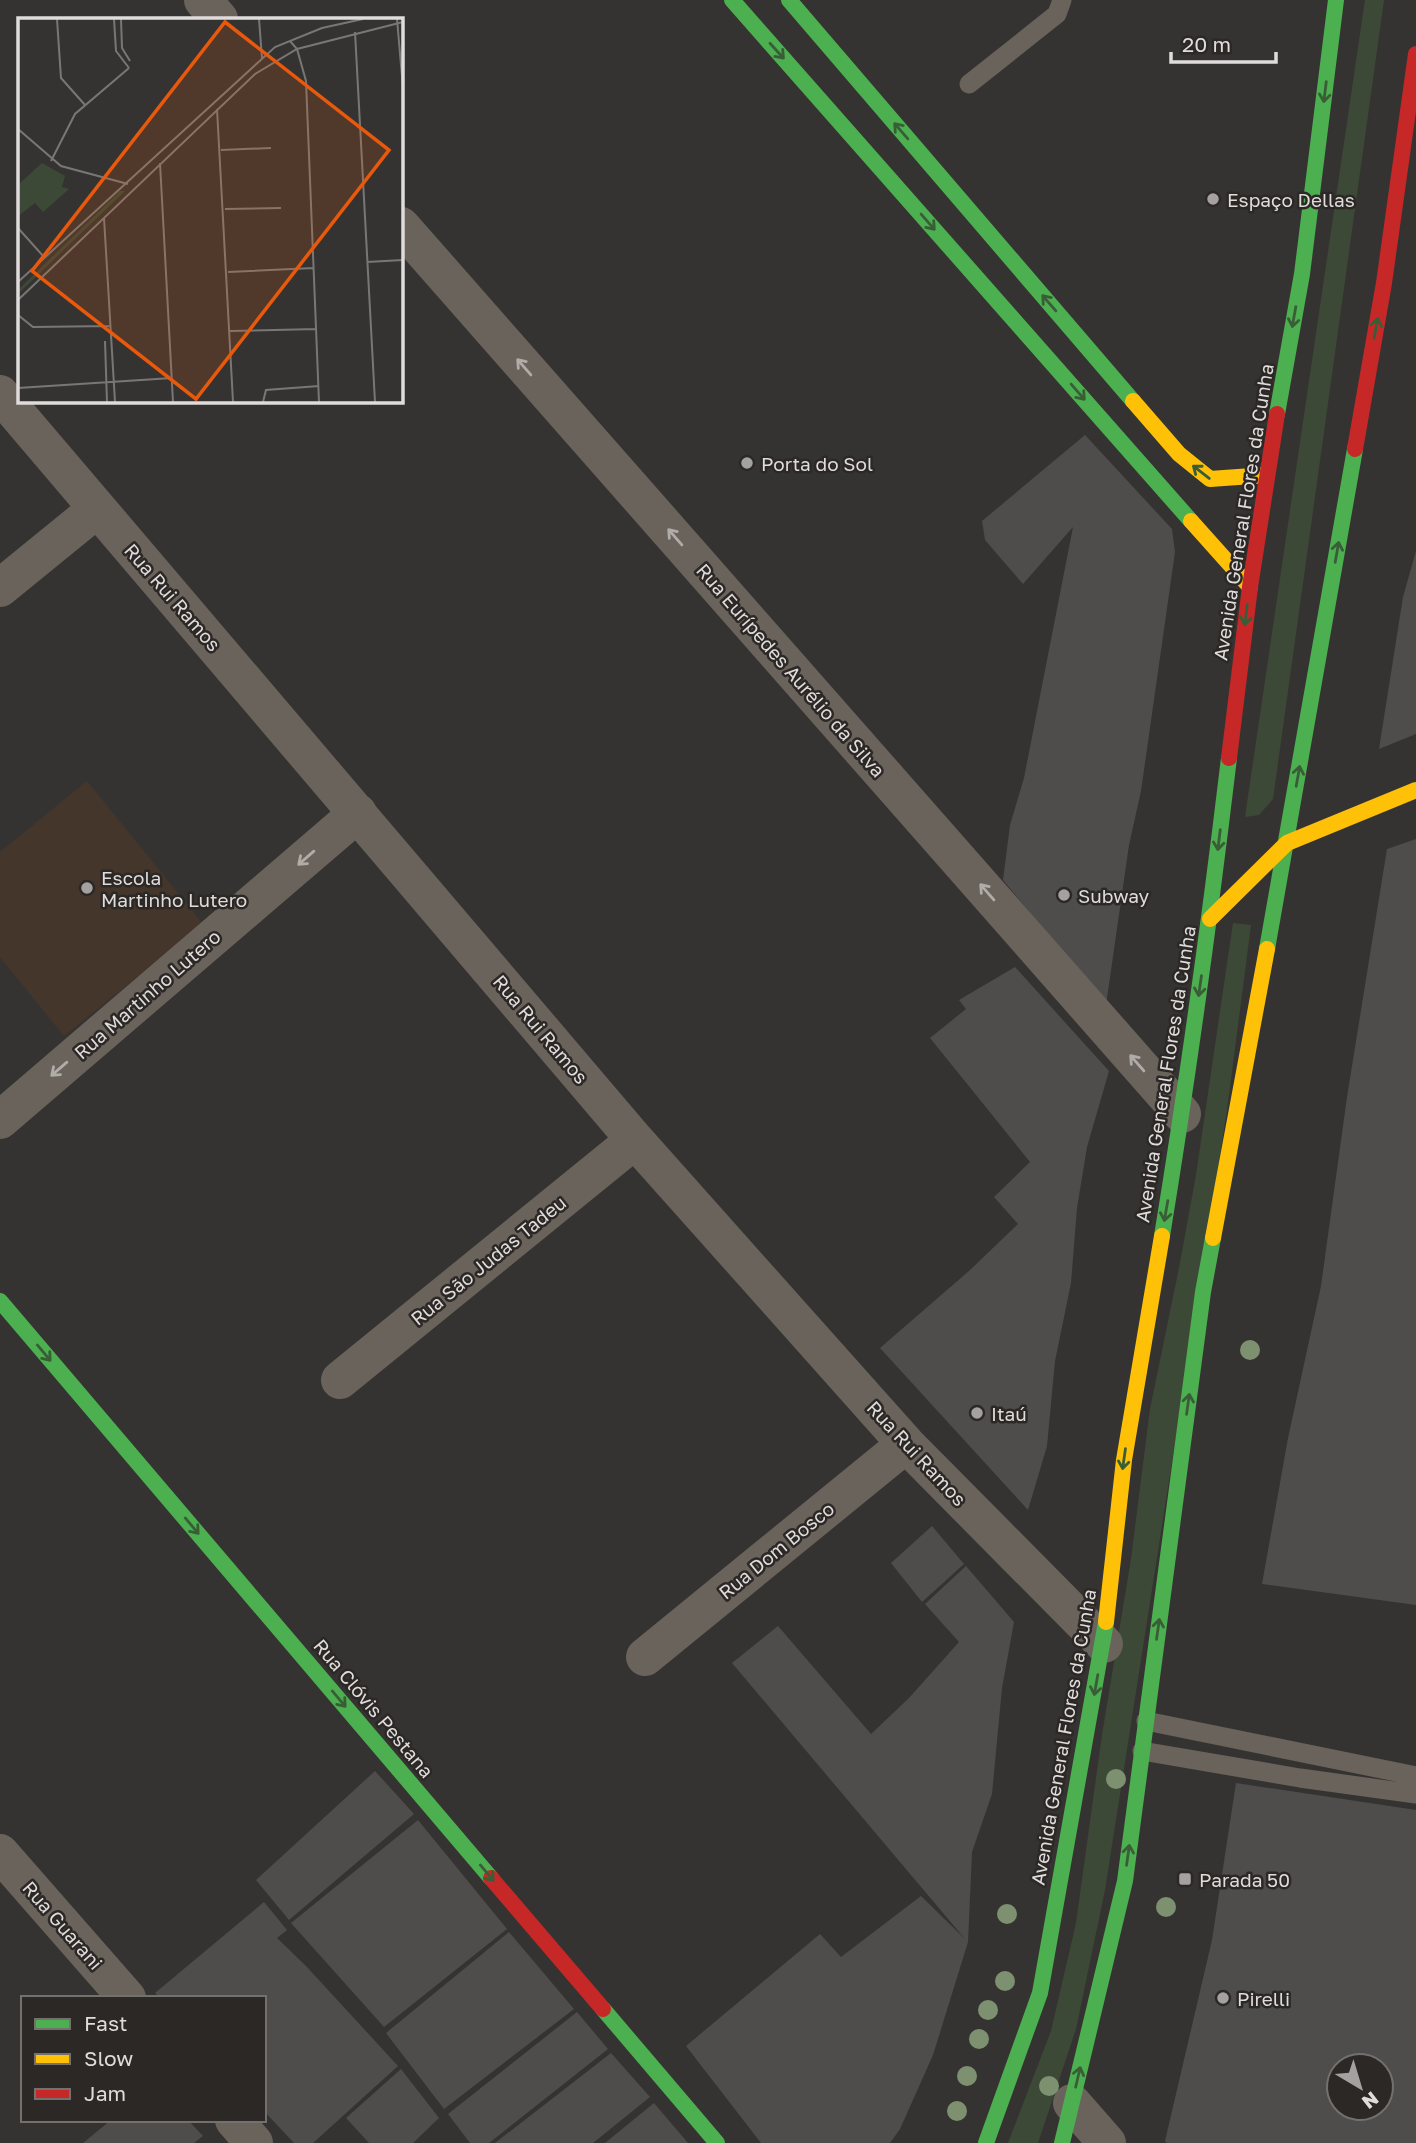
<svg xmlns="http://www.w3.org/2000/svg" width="1416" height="2143" font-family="'Golos Text',sans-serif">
  <rect width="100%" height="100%" fill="#353331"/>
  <path fill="#44362b" d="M87,781L203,924L64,1036L0,957V852Z"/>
  <path fill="#3d4937" d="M1365,0H1384L1273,799L1259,815L1245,817Z
    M1233,923L1251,925L1227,1110L1105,1890L1076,2029L1038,2143H1008L1051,2031L1076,1923L1102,1735L1131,1559L1150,1409L1179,1268L1196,1175Z"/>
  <path fill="#4e4d4c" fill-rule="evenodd" d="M1085,435L1172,529L1175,552L1141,791L1129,845L1106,1005L1003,880L1010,825L1024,778L1073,527L1023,584L985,540L982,521Z
    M1416,551V734L1379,749L1403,597Z
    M1416,839V1605L1262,1584L1288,1438L1321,1286L1347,1097L1387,849Z
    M1015,967L1109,1071L1087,1147L1077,1208L1071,1283L1055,1361L1047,1446L1028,1510L880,1348L970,1270L1018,1224L994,1197L1030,1162L930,1038L966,1009L959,1000Z
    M932,1526L964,1564L922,1602L891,1563Z
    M966,1566L1014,1622L1002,1688L992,1794L972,1852L968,1942L933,2055L900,2129L890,2143H761L686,2046L820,1934L841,1957L921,1896L965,1939L732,1663L778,1626L871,1734L909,1698L959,1642L925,1604Z
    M375,1771L414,1814L289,1920L256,1880Z
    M1236,1783L1416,1810V2143H1167L1165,2141L1212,1940ZM1339,2066H1381V2108H1339Z
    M418,1820L507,1929L384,2027L291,1923Z
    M264,1902L287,1930L277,1938L306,1966L398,2066L313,2143H294L264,2111V1998H160L155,1993Z
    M509,1932L574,2009L444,2109L386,2033Z
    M577,2012L608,2049L489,2143H470L448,2114Z
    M611,2053L650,2097L593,2143H495Z
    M401,2069L439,2118L413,2143H369L346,2118Z
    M654,2103L688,2143H605Z
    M111,2120H188L203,2136L194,2143H83Z"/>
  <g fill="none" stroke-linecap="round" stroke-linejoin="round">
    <path stroke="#6a635b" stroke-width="19" d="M969,84L1057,14L1062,0
      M1146,1721L1416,1776
      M1142,1751L1300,1778L1416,1794"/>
    <path stroke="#6a635b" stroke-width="38" d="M203,0L219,19
      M401,226L1182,1114
      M0,394L635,1140L906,1444L1104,1644
      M0,588L97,509
      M0,1120L358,813
      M340,1380L635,1140
      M645,1657L906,1444
      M0,1853L127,1998
      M1072,2103L1107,2143
      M234,2120L254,2143"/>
    <path stroke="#4caf50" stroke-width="16" d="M732,0L1191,521
      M789,0L1133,401
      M1277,414L1302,274L1336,0
      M1267,949L1355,449
      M1162,1236C1188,1077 1210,918 1229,758
      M0,1301L491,1878
      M603,2009L717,2143
      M986,2143L1040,1993L1106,1622
      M1062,2143L1125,1881L1203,1292L1213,1238"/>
    <path stroke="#ffc107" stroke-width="16" d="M1133,401L1179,454L1210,479L1266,475
      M1191,521L1250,587
      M1287,843L1416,790
      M1210,919L1287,843
      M1213,1238L1267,949
      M1106,1622L1124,1460L1162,1236"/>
    <path stroke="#c62828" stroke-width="16" d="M1355,449L1384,283L1416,54
      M1229,758L1250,587L1277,414
      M491,1878L603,2009"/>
  </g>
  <g fill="#7d9171">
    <circle cx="1250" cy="1350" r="10"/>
    <circle cx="1116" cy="1779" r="10"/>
    <circle cx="1166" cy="1907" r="10"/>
    <circle cx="1007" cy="1914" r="10"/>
    <circle cx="1005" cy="1981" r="10"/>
    <circle cx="988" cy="2010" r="10"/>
    <circle cx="979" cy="2039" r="10"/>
    <circle cx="967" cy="2076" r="10"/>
    <circle cx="1049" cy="2086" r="10"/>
    <circle cx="957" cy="2111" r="10"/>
  </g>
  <defs><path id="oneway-shaft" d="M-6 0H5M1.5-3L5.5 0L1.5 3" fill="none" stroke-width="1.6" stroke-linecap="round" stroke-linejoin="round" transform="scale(1.75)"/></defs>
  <g stroke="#395e37">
    <use href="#oneway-shaft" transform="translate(777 51) rotate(48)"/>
    <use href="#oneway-shaft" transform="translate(1325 92) rotate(97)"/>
    <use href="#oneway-shaft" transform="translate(901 131) rotate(-131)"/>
    <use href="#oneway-shaft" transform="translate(928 222) rotate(49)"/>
    <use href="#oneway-shaft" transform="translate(1049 303) rotate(-131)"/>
    <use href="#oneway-shaft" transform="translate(1294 317) rotate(100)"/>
    <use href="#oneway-shaft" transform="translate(1376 328) rotate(-80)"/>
    <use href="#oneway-shaft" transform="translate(1078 392) rotate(49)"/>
    <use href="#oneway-shaft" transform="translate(1201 472) rotate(-142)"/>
    <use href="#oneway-shaft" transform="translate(1337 552) rotate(-80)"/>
    <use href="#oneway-shaft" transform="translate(1246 615) rotate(97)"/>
    <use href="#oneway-shaft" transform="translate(1298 776) rotate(-80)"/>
    <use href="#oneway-shaft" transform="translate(1219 840) rotate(97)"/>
    <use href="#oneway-shaft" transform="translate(1200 986) rotate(98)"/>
    <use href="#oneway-shaft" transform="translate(1166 1211) rotate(100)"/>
    <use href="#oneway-shaft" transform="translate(44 1353) rotate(50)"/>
    <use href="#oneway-shaft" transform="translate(1188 1404) rotate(-82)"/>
    <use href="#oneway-shaft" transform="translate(1124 1459) rotate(98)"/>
    <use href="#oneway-shaft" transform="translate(192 1526) rotate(50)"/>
    <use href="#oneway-shaft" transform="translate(1158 1629) rotate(-82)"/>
    <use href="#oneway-shaft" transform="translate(1096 1685) rotate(100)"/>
    <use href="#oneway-shaft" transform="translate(339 1699) rotate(50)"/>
    <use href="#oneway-shaft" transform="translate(1128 1855) rotate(-82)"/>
    <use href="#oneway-shaft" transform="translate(487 1873) rotate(50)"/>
    <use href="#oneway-shaft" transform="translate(1078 2077) rotate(-77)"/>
  </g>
  <g stroke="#b0aca8">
    <use href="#oneway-shaft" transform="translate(524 367) rotate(-131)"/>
    <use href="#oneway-shaft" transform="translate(675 537) rotate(-131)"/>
    <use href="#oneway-shaft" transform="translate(306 858) rotate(139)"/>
    <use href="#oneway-shaft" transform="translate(987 892) rotate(-131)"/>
    <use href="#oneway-shaft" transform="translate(1137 1063) rotate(-131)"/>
    <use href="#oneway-shaft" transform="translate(59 1069) rotate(139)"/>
  </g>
  <g fill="#a4a1a0" stroke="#2c2826" stroke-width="2.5">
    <circle cx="1213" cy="199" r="7"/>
    <circle cx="747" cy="463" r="7"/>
    <circle cx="87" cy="888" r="7"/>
    <circle cx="1064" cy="895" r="7"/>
    <circle cx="977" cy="1413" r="7"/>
    <rect x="1178" y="1872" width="14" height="14" rx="3.5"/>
    <circle cx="1223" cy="1998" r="7"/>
  </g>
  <g text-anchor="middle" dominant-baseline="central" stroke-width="5" stroke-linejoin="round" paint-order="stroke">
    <g font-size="19" fill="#dfdcdb" stroke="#2c2826" text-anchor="start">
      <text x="1227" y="199">Espaço Dellas</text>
      <text x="761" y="463">Porta do Sol</text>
      <text x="101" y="877">Escola<tspan x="101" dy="22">Martinho Lutero</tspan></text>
      <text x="1078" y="895">Subway</text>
      <text x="991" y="1413">Itaú</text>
      <text x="1199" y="1879">Parada 50</text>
      <text x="1237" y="1998">Pirelli</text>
    </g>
    <g font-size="19" fill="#dfdcdb" stroke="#2c2826">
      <text transform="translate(1243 512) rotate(-81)">Avenida General Flores da Cunha</text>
      <text transform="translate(173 597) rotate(49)">Rua Rui Ramos</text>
      <text transform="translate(791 670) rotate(49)">Rua Eurípedes Aurélio da Silva</text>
      <text transform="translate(147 994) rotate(-41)">Rua Martinho Lutero</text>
      <text transform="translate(541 1029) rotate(50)">Rua Rui Ramos</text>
      <text transform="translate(1165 1074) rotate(-81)">Avenida General Flores da Cunha</text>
      <text transform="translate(488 1260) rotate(-39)">Rua São Judas Tadeu</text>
      <text transform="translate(917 1453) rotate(47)">Rua Rui Ramos</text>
      <text transform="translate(776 1550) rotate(-39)">Rua Dom Bosco</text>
      <text transform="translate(374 1708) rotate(50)">Rua Clóvis Pestana</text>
      <text transform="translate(1063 1737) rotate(-80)">Avenida General Flores da Cunha</text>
      <text transform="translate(63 1925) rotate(49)">Rua Guarani</text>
    </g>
  </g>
  <g transform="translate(18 18)">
    <rect width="385" height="385" fill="#353331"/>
    <path d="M24,145L47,158L44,169L51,171L25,194L17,185L0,198V167ZM102,173H107L0,276V272Z" fill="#3d4937"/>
    <path fill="none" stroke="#797775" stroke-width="2" d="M39,1L43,60L67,87M96,1L98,33L111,50M103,1L104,30L112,43M241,1L244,40M379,1L385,70M337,14L357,384M272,23L279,31L288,63L301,384M199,91L215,384M0,111L43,148L110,166M203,132L253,130M33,143L57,96L111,50M142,145L155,384M207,191L263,190M86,200L97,384M0,210L26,239M349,244L385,242M210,254L296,250M0,264L257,29L304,10L345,1M0,282L237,56L279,31L385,4M0,297L15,309L92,308M212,313L298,311M87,323L89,384M0,370L154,360M245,384L248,372L301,368"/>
    <path fill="#e8590c" fill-opacity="0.15" stroke="#e8590c" stroke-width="3.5" d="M207,4L371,132L178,381L14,253Z"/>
    <rect width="385" height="385" fill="none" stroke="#dfdcdb" stroke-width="3.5"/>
  </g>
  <rect x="21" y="1996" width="245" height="126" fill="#2c2826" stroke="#74706e" stroke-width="2"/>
  <rect x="35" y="2019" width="35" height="10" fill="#4caf50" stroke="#74706e" stroke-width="2"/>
  <text x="84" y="2031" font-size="21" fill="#dfdcdb">Fast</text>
  <rect x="35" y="2054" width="35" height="10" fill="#ffc107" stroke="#74706e" stroke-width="2"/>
  <text x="84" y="2066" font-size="21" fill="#dfdcdb">Slow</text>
  <rect x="35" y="2089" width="35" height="10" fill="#c62828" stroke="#74706e" stroke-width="2"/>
  <text x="84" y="2101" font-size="21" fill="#dfdcdb">Jam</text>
  <g transform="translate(1360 2087) rotate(142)"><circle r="33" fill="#2c2826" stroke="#74706e" stroke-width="2"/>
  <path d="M0-5L12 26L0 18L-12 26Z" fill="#a4a1a0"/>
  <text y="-10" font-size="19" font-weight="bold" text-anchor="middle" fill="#dfdcdb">N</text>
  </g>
  <path d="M1171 52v10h105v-10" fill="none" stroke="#dfdcdb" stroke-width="3.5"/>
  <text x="1182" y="52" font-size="21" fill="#dfdcdb" stroke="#2c2826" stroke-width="5" paint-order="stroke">20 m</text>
</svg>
